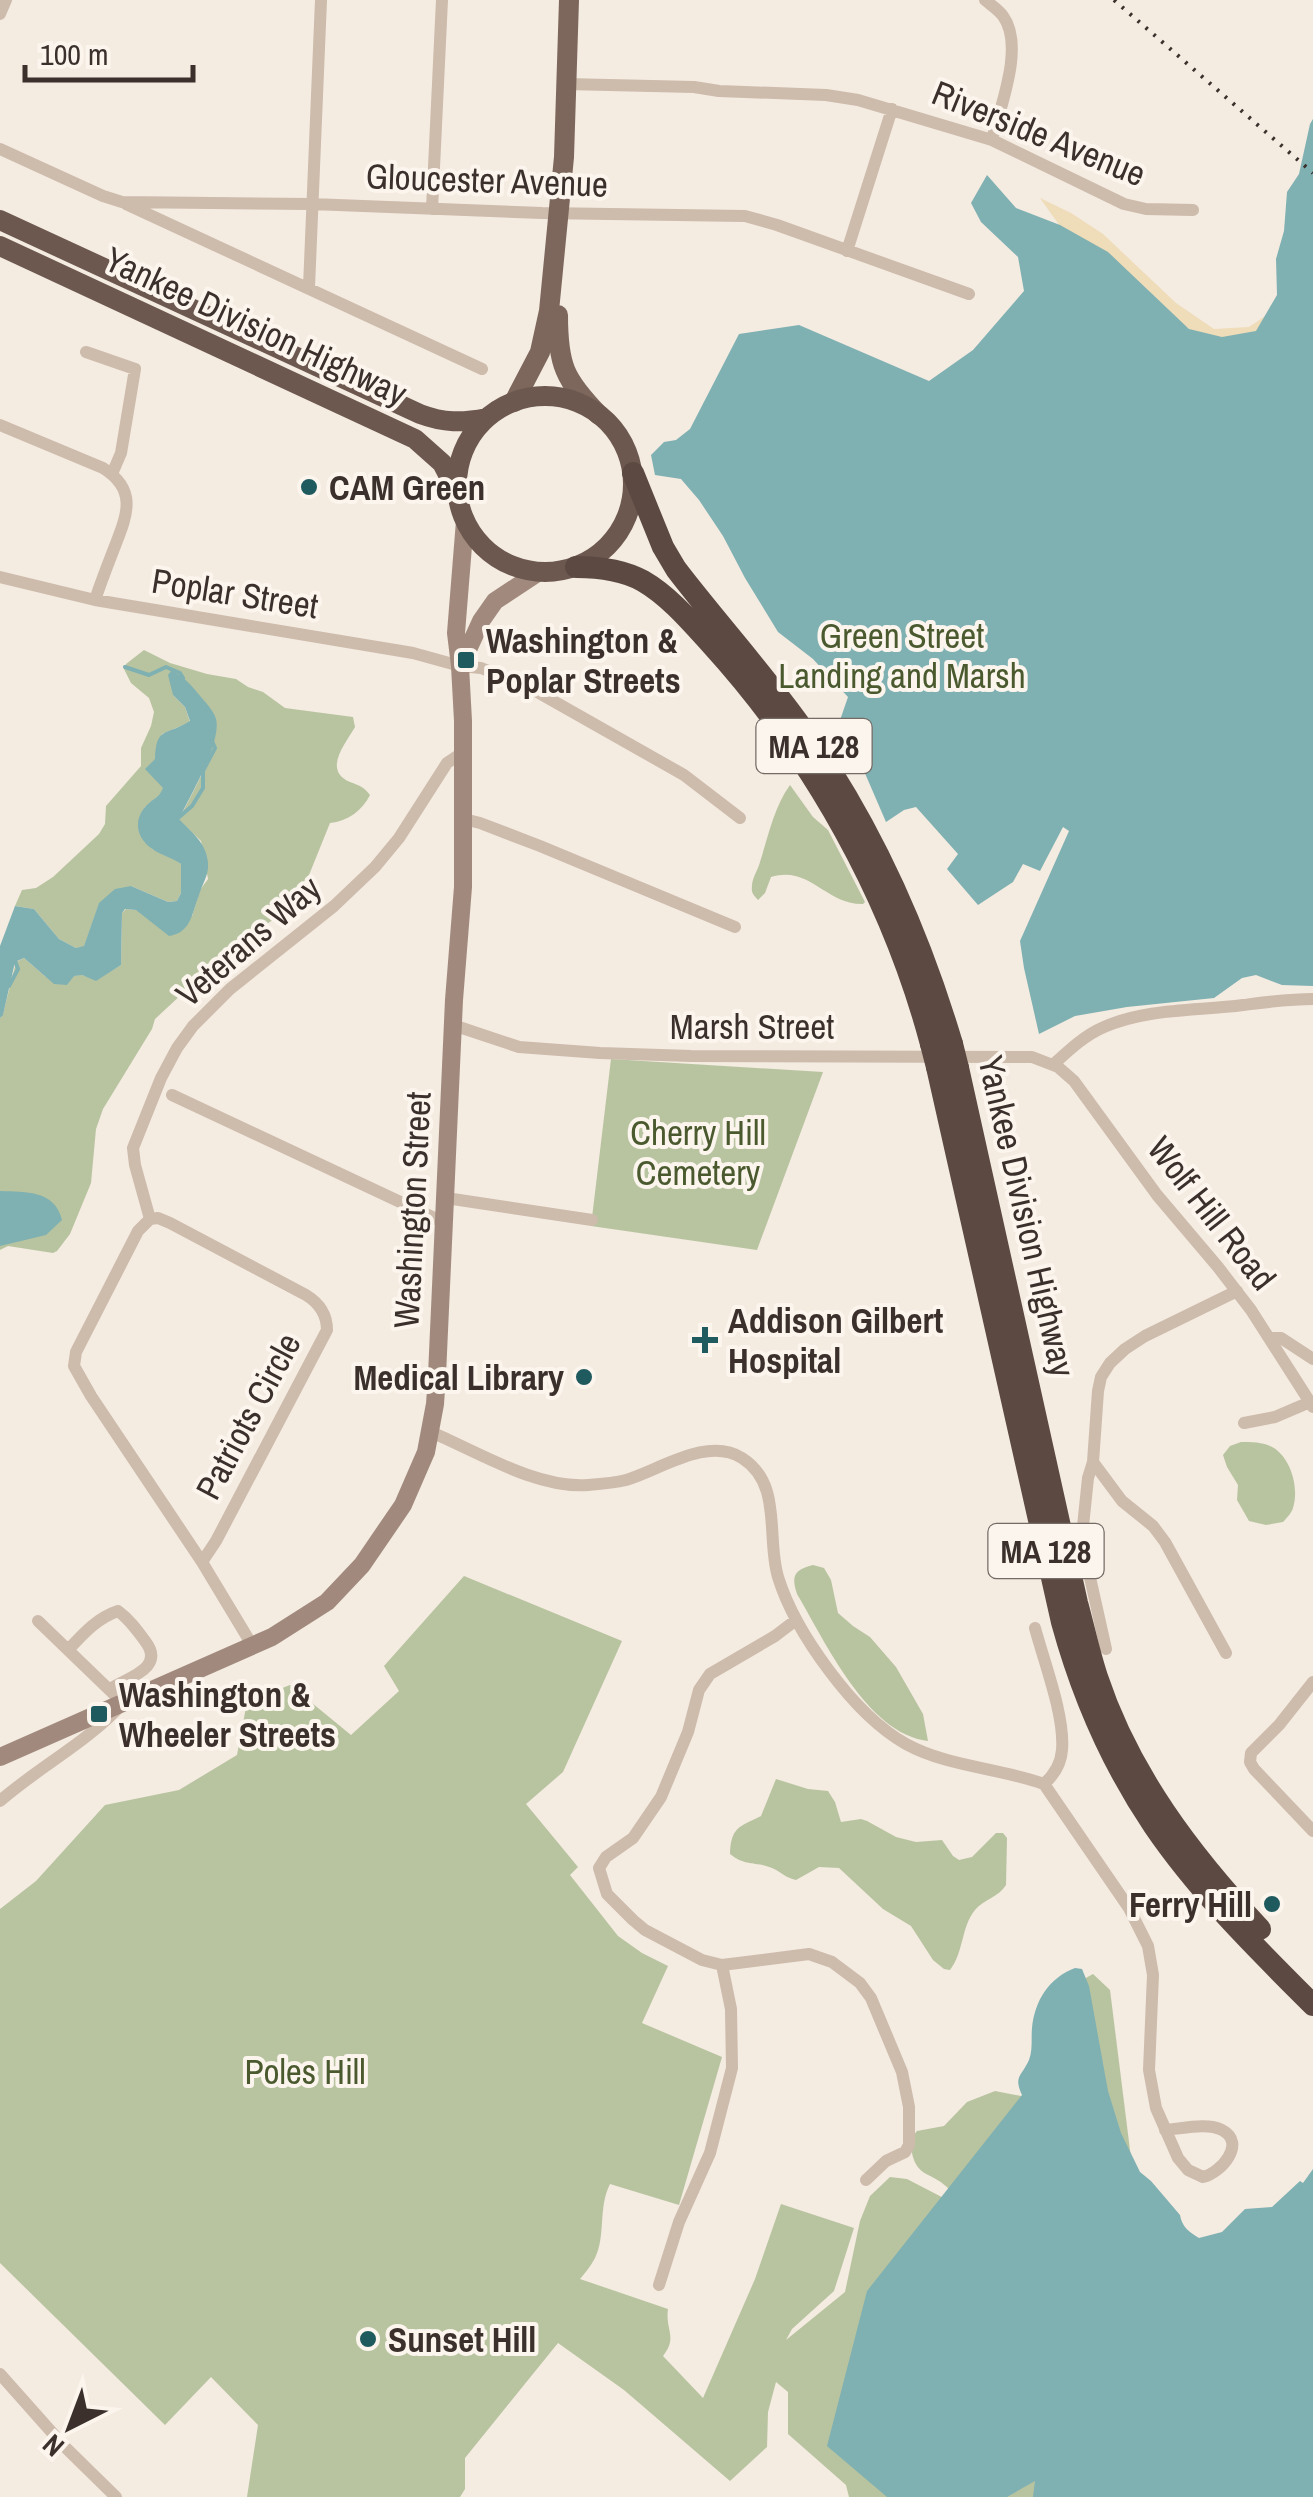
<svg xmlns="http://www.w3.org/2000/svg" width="1313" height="2497" font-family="'Archivo Narrow',sans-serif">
  <rect width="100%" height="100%" fill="#f4ebe1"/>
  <path fill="#b8c4a0" d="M144,650L170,663L207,674L236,679L248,687L263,692L285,708L353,717L355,727C346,743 322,770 350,782C360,786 363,786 370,795C362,811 348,821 330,823L309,875L278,916L223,956L155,1019L152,1029L103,1109L96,1129L91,1183L70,1234L57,1251L53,1253L8,1246L0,1250V1018L3,1014L16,962L24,958L46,977L82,975L96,980L121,965L122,913L126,909L192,916L200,890L208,879L201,841L179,820C192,792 221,746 215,716L173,695L185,707L190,722L162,734L164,787L161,795L144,808L152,849L171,856L181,864V893L177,901L168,902L131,886L99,904L84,947L76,948L59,939L34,909L15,906L22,890L36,888L53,877L99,834L105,824L106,806L141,766V748L151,726L154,712L149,698L131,683L124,669L126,664Z
    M790,785L813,817L828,830L865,902L863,904C826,905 810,865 771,877L765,893L758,900C754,895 751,894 752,886C752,878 758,870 760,862C768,837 774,807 790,785Z
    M611,1059L823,1072L757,1250L591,1226Z
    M1241,1442C1252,1442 1264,1442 1274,1448C1292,1460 1299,1489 1293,1508C1292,1512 1286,1519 1283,1522L1266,1525L1249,1521L1237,1500L1238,1485L1227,1467L1223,1455L1230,1446Z
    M813,1565L824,1568L831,1580L838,1613L853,1626L870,1637L896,1667L923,1714L928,1741C867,1734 825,1641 797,1594C791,1576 794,1570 813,1565Z
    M464,1576L622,1641L563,1772L526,1804L578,1867L570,1875L618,1936L642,1953L668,1966L642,2023L722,2057L679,2205L610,2184C598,2207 606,2236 595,2258C591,2266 585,2273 580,2279L668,2309C665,2330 678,2337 663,2356L703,2398L755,2279L781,2204L854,2228L834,2291L792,2329L786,2340L845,2292L860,2221L870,2196L890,2177L907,2179L959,2206C956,2201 955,2195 951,2191C930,2168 914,2182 910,2140L917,2131L944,2126L967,2102L995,2091L1021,2096L1023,2101L1084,1979L1093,1974L1110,1990L1132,2166L1036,2497H849L846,2485L788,2434V2392L776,2382L768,2412L767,2447L730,2481L624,2390L558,2343L465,2458V2489L460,2497H247L258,2425L211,2377L165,2425L0,2263V1909L36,1881L105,1805L179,1790L237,1755L247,1702L290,1685L351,1735L399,1691L384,1666Z
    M776,1779L808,1789L828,1791L835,1802L841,1822L861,1819L867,1821L896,1837L916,1842L942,1840L953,1856L959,1860L972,1857L996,1833H1003L1007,1838L1006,1885C999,1897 984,1899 975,1910C961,1927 964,1952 950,1970L944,1969L933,1960L911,1926L883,1909L839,1868L819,1867L796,1880C786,1878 781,1872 772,1868C756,1861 746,1867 730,1854C731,1827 739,1827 761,1816Z"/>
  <path fill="#efdcb8" d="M1040,198L1071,213L1103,234L1176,303L1214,329L1249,327L1277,308L1252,343L1193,332L1062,229Z"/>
  <path fill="#7fb0b2" d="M1313,119V986L1282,985L1256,975L1242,978L1214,998L1127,1007L1075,1016L1039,1034L1024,968L1020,941L1069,831L1063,827L1040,871L1023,864L1013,882L978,905L947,869L958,854L916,807L904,810L886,822L864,771L837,729L848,697L813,659L778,632L745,578L723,536L699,500L681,479L655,475L651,455L664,442L676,440L690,429L739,334L799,325L929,381L973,350L1024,291L1018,257L981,222L971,203L987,175L1016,208L1060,225L1108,252L1189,329L1222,337L1256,331L1277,295L1276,259L1284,231L1287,192L1299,174L1310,124Z
    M171,671C184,676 192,686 201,697C205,702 212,709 215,716C225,737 189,798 179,819C190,831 204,841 207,857C211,873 203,881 199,895C192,913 191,933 169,936L136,910L125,909L122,913L121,965L96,981L82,975L74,976L67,985L54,984L24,958L15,962L3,1015L0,1018V946L15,906L34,909L59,939L76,948L84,946L99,903L115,889L131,886L168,902L177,901L181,893V864C171,857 160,855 151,848C136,837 133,819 147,805C154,798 159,798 163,788L145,769L155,759C156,726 166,736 190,721L185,707L173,695L168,675Z
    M0,1191C26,1192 55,1190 62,1220L46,1235L0,1246Z
    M1075,1968L1082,1969L1089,1986L1108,2091L1121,2133L1140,2172L1151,2181L1180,2215C1182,2227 1189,2232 1199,2238L1222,2232L1245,2209L1272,2207L1300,2181L1303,2183L1313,2169V2497H1033L1035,2481L1007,2497H887L827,2446L867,2291L1022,2095C1013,2076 1022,2076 1029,2060C1033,2050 1031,2038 1032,2028C1035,2000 1049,1978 1075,1968Z"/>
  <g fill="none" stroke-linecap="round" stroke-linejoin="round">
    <path stroke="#7fb0b2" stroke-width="4" d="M125,667L149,675L166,667L180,673L183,678
      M178,818L192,806L203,788V771L215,748L212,741
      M9,986L18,969L14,958"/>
    <path stroke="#cdbbac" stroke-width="12" d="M985,0C991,5 999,10 1003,16C1025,46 1000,107 992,140
      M0,14L6,0
      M566,84L694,87L719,91L826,95L858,100L992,140L1124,204L1146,209L1193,210
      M0,149L103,196L122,202L312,204L542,213L745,216L777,225L969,294
      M126,204L482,369
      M432,209L442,0
      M847,251L892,109
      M309,287L321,0
      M86,352L135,369L121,453L112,474
      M0,425L103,468C138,490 127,515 115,546C108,564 101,582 95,600
      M0,577L95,600L413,653L460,666L481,668L525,685L684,775L740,818
      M464,819L480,823L540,846L735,927
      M453,1025L519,1047L600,1053L691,1056L1032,1057L1058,1067L1074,1081L1157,1195L1218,1267L1251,1310L1313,1407
      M1054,1064C1069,1050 1085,1035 1104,1027C1147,1008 1197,1011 1243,1005C1267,1002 1289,999 1313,999
      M172,1095L445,1223
      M446,1198L592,1220
      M150,1219L135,1165L133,1148L161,1078L177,1048L193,1026L230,989L334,906L375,867L399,838L447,763L462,753
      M150,1219L138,1231L76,1352L74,1366L91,1396L202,1562L252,1645
      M150,1219L158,1218L170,1223L306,1295C319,1303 327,1314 327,1330L216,1541L202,1562
      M1270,1338H1281L1313,1359
      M1244,1423L1275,1417L1310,1402
      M431,1432C478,1452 537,1489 588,1485C601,1484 614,1483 626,1480C660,1470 707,1436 742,1458C783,1484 766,1537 778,1577C795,1632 854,1715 906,1744C948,1767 1000,1768 1044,1784
      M1093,1462L1122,1501L1153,1526L1165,1542L1226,1653
      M796,1620L775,1636L710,1674L699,1690L688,1732L661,1797L633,1838L606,1857L599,1868L607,1894L633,1920L645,1930L702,1960L722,1965L809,1954L832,1962L860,1983L871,1998L902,2072L909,2107V2145L905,2152L886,2161L866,2180
      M1035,1628C1044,1662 1065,1716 1062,1750C1061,1764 1054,1775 1044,1784
      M69,1649C83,1634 97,1618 118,1611C129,1619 137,1630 145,1641C166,1668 129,1677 110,1689
      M1106,1649L1087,1564L1083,1526L1088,1478L1093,1462L1098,1391L1101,1377L1110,1363L1125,1349L1145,1336L1237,1291
      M1313,1682L1279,1725L1251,1753L1250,1762L1254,1769L1313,1831
      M1044,1784L1129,1908L1148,1946L1153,1975L1149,2070L1156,2108L1178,2158L1188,2170L1203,2177C1221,2173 1247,2143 1222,2130C1207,2122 1181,2129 1165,2130
      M0,1801C40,1766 88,1742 123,1703L38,1621
      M659,2285L679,2222L710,2153L732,2068L731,2009L722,1965
      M0,2374L64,2446L116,2497"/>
    <path stroke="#a18a7d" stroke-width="18" d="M461,665L481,621L495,601L539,572
      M0,1757L272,1637L327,1602L362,1565L403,1505L426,1452L435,1404L437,1375L454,1000L463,887V721L460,666L456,633L465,521"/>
    <path stroke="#7d675c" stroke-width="20" d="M558,315C558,365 564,379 599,415
      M514,402L540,352L549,311L564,157L569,0"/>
    <path stroke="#6c584f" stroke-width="20" d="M0,220L420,414C444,423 462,423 487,418
      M0,246L415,439L442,463L456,490
      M457 484a88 88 0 1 1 176 0a88 88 0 1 1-176 0Z"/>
    <path stroke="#5c4a42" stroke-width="22" d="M633,473L663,547L676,569C718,624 765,675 805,732C872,827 919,933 952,1044
      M576,567C599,567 623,570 643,581C669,596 691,622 711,644C813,756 892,897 931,1044
      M937,1067L1062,1622C1082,1695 1112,1764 1154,1826C1199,1892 1257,1949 1313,2005
      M958,1068L1077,1603C1084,1628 1089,1653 1097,1677C1129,1774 1191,1855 1260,1929"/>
    <path stroke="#3b302b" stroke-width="4" stroke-dasharray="2.5 8" stroke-linecap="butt" d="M1114,0L1313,173"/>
    <path stroke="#5c4a42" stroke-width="22" d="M931,1044L937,1067
      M952,1044L958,1068"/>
  </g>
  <g fill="#1f5a5e" stroke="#fbf5ee" stroke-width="4">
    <circle cx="309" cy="487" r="10"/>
    <rect x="456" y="650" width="20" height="20" rx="5"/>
    <path d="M700 1325h10v10h10v10h-10v10h-10v-10h-10v-10h10z"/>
    <circle cx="584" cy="1377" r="10"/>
    <rect x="89" y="1704" width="20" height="20" rx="5"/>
    <circle cx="1272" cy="1904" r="10"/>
    <circle cx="368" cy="2339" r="10"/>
  </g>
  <g text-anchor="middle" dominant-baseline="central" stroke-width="8" stroke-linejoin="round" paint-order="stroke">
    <g fill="#fbf5ee" stroke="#756b66" stroke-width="2.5">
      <rect x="756.5" y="719" width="115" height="54" rx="8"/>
      <rect x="988.5" y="1524" width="115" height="54" rx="8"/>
    </g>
    <g font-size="32" font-weight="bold" fill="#3b302b">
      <text x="814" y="746">MA 128</text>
      <text x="1046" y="1551">MA 128</text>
    </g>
    <g font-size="35" fill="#3b302b" stroke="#fbf5ee">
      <text transform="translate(1039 133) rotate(22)">Riverside Avenue</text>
      <text transform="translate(487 180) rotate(2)">Gloucester Avenue</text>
      <text transform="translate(256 326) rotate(25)">Yankee Division Highway</text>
      <text transform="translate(235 593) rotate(9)">Poplar Street</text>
      <text transform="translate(248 941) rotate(-41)">Veterans Way</text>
      <text x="752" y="1026">Marsh Street</text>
      <text transform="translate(412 1210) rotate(-87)">Washington Street</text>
      <text transform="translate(1212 1213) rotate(52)">Wolf Hill Road</text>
      <text transform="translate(1027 1216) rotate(77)">Yankee Division Highway</text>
      <text transform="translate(248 1416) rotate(-62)">Patriots Circle</text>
    </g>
    <g font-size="35" font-weight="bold" fill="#3b302b" stroke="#fbf5ee" text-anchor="start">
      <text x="329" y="487">CAM Green</text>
      <text x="486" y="640">Washington &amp;<tspan x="486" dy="40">Poplar Streets</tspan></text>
      <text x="728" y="1320">Addison Gilbert<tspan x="728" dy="40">Hospital</tspan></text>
      <text x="564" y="1377" text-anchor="end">Medical Library</text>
      <text x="119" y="1694">Washington &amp;<tspan x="119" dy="40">Wheeler Streets</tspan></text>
      <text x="1252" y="1904" text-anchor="end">Ferry Hill</text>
      <text x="388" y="2339">Sunset Hill</text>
    </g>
    <g font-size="35" fill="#4a5a2e" stroke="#fbf5ee">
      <text x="902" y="635">Green Street<tspan x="902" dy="40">Landing and Marsh</tspan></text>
      <text x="698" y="1132">Cherry Hill<tspan x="698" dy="40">Cemetery</tspan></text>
      <text x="305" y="2071">Poles Hill</text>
    </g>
  </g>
  <g transform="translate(70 2427) rotate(222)" stroke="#fbf5ee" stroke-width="8" paint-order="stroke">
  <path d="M0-8L18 38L0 25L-18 38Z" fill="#3b302b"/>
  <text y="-15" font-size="28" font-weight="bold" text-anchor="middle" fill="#3b302b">N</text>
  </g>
  <path d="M25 65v15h168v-15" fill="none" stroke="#3b302b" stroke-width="5"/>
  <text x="40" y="65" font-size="30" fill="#3b302b" stroke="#fbf5ee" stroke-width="8" paint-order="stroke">100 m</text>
</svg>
